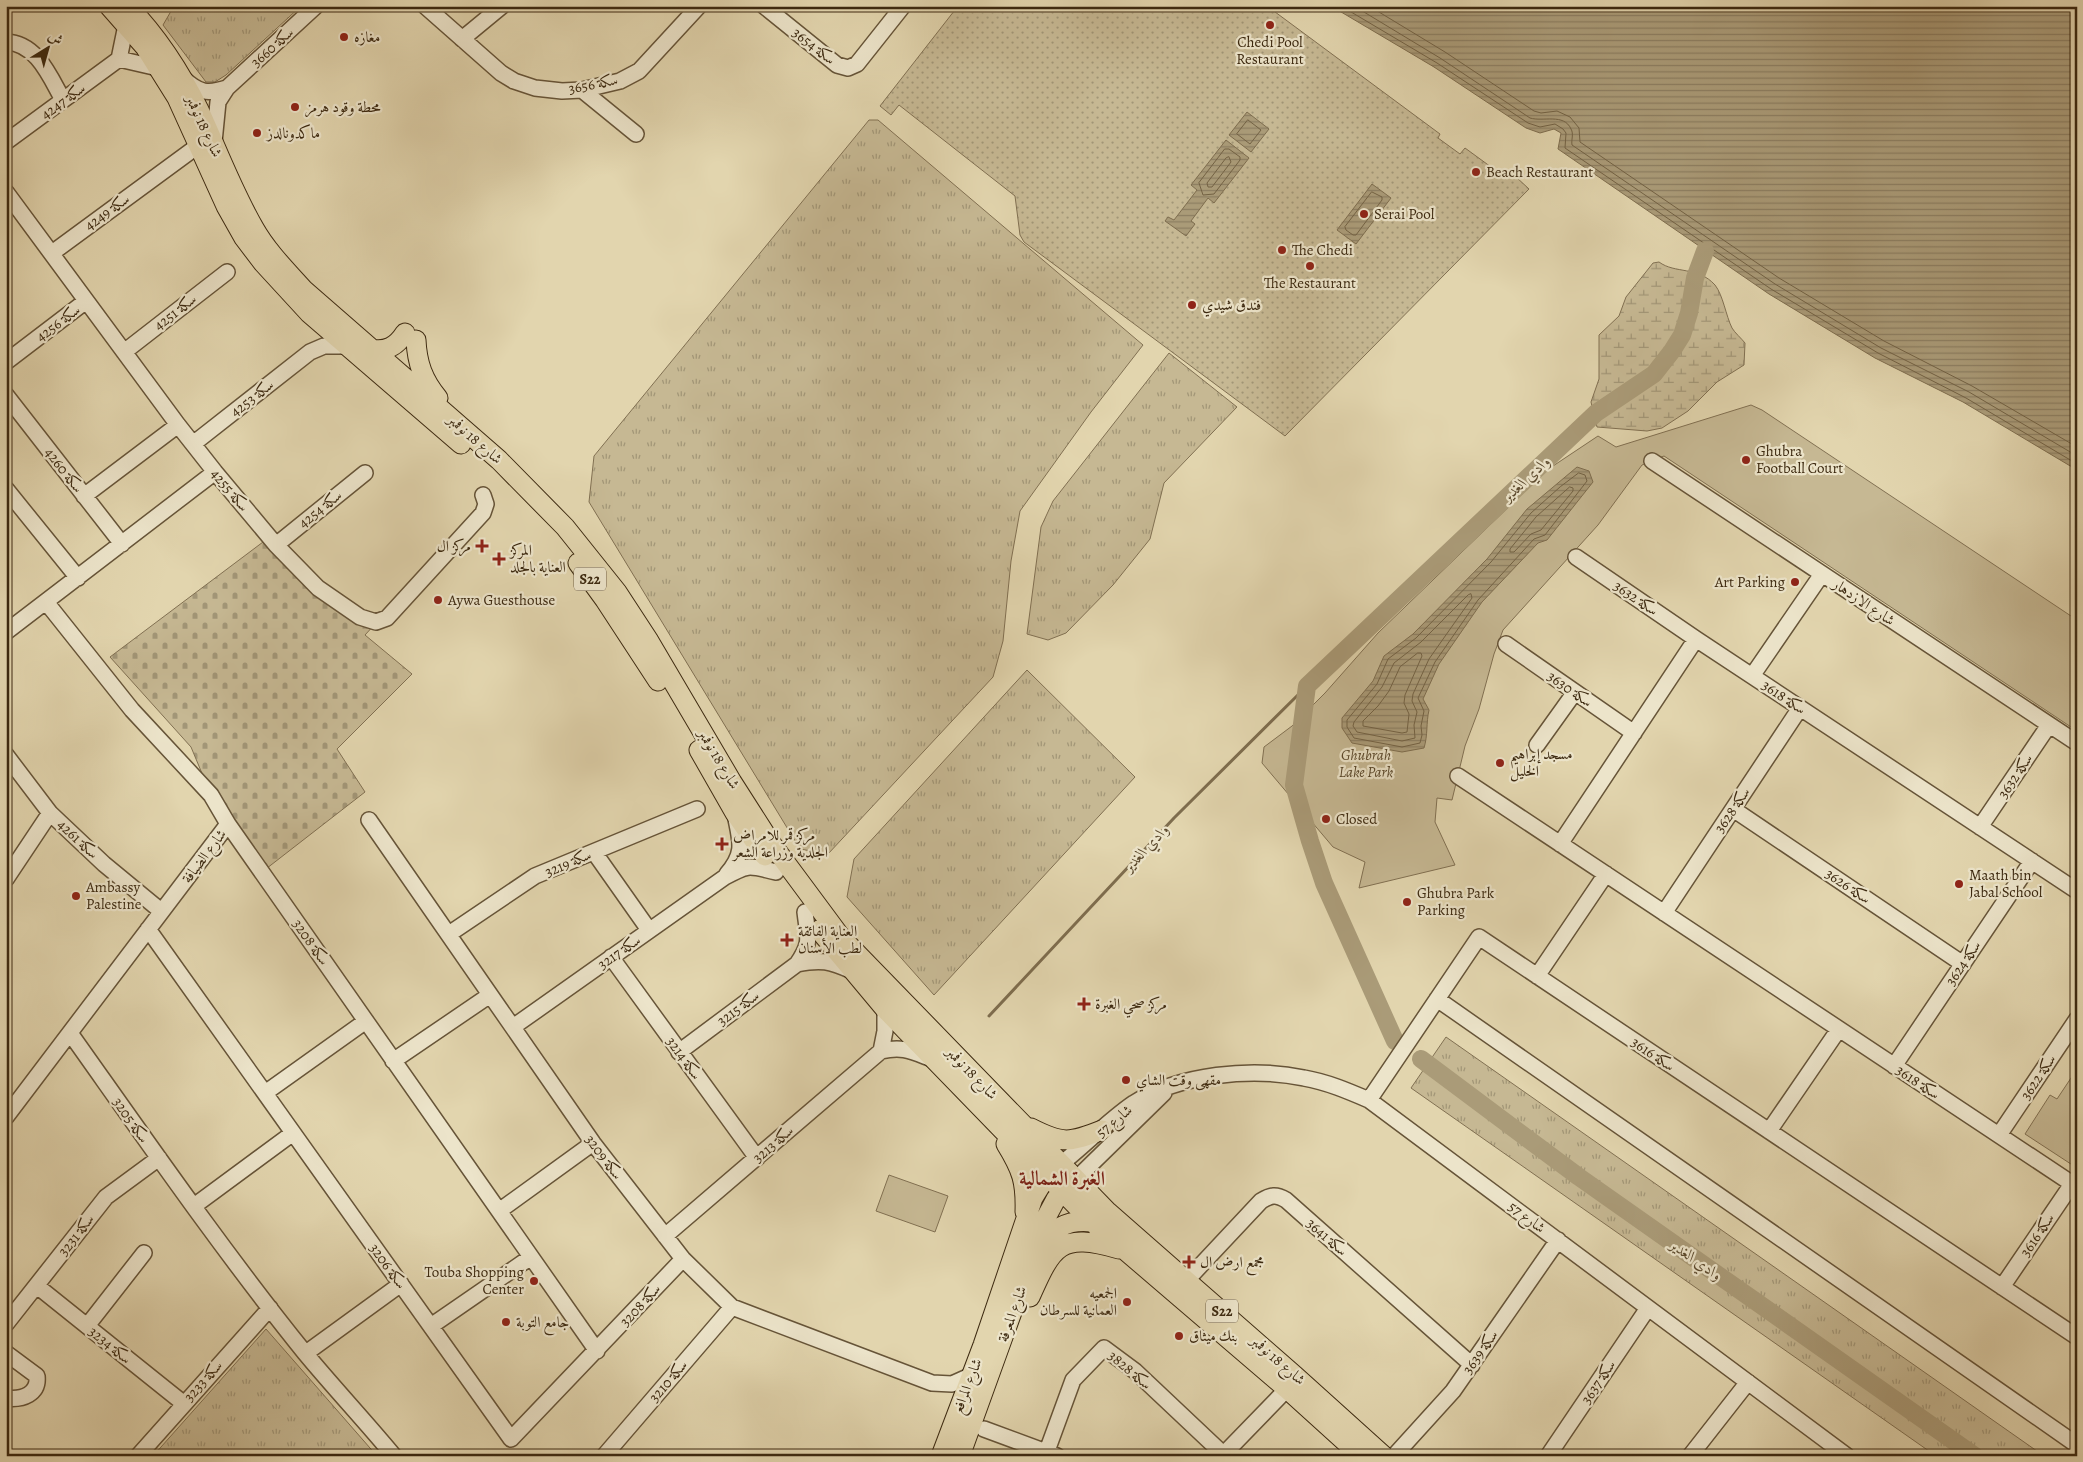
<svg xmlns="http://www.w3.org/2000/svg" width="2083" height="1462" font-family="Alegreya,Amiri,serif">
  <defs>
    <pattern id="grass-tufts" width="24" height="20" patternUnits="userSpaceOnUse" patternTransform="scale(1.25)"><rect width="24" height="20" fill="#c6b893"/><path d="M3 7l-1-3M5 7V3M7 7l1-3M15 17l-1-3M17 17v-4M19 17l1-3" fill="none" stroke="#a29677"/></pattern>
    <pattern id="wetland-marsh" width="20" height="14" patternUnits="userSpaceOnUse" patternTransform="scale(1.25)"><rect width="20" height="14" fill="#c6b893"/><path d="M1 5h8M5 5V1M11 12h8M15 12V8" fill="none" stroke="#a29677"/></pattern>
    <pattern id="cemetery-stones" width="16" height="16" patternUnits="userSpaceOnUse" patternTransform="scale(1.25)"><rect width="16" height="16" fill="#c6b893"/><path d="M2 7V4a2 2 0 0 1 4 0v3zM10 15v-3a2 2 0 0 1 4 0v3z" fill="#a29677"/></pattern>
    <pattern id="garden-dots" width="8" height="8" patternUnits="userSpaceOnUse" patternTransform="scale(1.25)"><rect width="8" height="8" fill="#c6b893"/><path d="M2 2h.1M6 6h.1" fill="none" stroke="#a29677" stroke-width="1.8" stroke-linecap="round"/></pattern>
    <pattern id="water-rules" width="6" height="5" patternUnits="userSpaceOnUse" patternTransform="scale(1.25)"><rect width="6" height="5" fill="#aa9b78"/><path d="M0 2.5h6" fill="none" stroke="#8c7e61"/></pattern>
  </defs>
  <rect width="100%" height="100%" fill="#e2d5ae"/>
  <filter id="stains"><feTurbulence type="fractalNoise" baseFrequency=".004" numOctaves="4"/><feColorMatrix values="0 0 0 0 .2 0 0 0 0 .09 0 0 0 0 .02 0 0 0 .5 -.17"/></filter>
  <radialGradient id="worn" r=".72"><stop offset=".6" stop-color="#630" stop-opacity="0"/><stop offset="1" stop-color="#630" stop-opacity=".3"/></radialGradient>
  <path fill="url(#grass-tufts)" stroke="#817052" d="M174,6H301L226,75L215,82H206L163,25Z
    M869,120H878L1143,345L1091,412L1020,511L1011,561L1003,641L993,677L828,854L800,849L589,502L594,456Z
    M1169,353L1237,407L1164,483L1150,539L1113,585L1066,633L1048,640L1027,634L1041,527L1053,501Z
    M1027,670L1135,777L934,995L847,897L854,859Z
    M1446,1037L2044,1456H1936L1411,1088Z
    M266,1329L377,1456H153Z"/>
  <path fill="url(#wetland-marsh)" stroke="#817052" d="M1659,262C1675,274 1698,266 1715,285C1723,295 1726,316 1732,328C1735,333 1741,338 1745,343L1744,365L1717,382L1688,411L1662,428L1647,431L1597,427L1591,402L1599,379V335L1619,316L1626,297L1653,263Z"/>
  <path fill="url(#cemetery-stones)" stroke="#817052" d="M267,539L318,588L376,623L365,635L412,674L337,749L365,792L262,872L211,795L191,747L110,657Z"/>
  <path fill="#c6b893" stroke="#817052" d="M1751,405L1762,410L2077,620V731L1664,456L1642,465L1598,525L1503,630L1494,654L1479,709L1465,746L1452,800L1437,798L1435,822L1455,865L1359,888L1365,862L1333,847L1262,763L1264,747L1292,726L1325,693L1378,633L1547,470L1598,436L1616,447Z
    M2077,1069V1168L2025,1134L2050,1095L2057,1099Z
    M889,1175L948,1196L935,1232L876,1211Z"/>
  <path fill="url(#garden-dots)" stroke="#817052" d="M958,6H1267L1440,134L1438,138L1460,154L1465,148L1502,175L1504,173L1515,176L1529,189L1285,436L1024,242L1020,235L1015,196L899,105L891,115L880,106Z"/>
  <path fill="url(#water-rules)" stroke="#7e6d4e" d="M1331,6H2077V470L1963,402L1875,358L1769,294L1558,149L1561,133L1554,129L1540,133L1526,128L1434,67Z
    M1247,112L1269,129L1251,152L1229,135Z
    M1226,140L1249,158L1214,203L1208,198L1191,221L1195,224L1186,236L1165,221L1168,217L1174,220L1197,190L1191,185Z
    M1372,184L1391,198L1356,244L1337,230Z
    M1577,467L1589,471L1593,482L1547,540L1538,543L1482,602L1439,664L1423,699L1429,710C1426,723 1428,735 1424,748L1402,752L1352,743L1342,728V718L1373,681L1384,656L1413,634L1487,559L1527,509Z"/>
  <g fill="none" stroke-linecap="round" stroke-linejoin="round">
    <path stroke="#736244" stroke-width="1" d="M1341,6L1437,63L1528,123L1540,127L1555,124L1563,129L1566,133L1565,148L1771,289L1878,353L1966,398L2077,464
      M1354,6L1440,58L1530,118C1543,122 1564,113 1571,129C1574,134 1571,140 1572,145L1775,284L1881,348L1969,392L2077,456
      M1369,6L1445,52L1534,111L1541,113L1557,111L1570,117L1579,128L1580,142L1779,278L1884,341L1972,386L2077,447
      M1248,120L1261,130L1250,144L1237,134Z
      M1225,149H1229L1240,157V160L1214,194L1203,195L1199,183Z
      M1229,157L1231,162L1212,187H1208L1207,183L1226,158Z
      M1372,192L1382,197V200L1356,235H1353L1346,230L1345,227Z
      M1579,473L1585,475L1587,481L1545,535L1534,539L1478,600L1435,662L1418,698L1424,711L1421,726L1422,735L1420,743L1402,747L1354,738L1347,727V720L1377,684L1388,659L1416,638L1491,562L1531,513L1560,487Z
      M1570,487L1573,488V491L1541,530L1531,534L1514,552H1510V549L1536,517Z
      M1471,594L1472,598L1429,659L1413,694L1412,701L1417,712L1414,725L1415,738L1402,741L1357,732L1353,726L1354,722L1382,687L1394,663L1421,642L1468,595Z
      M1418,653H1421L1422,656L1405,695L1404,703L1409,714L1407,732L1402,733L1363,726V721L1378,706L1389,691L1400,667Z"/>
    <path stroke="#7e6d4e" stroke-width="3" d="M989,1016L1174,818L1307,686"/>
    <path stroke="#aa9b78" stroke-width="18" d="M1395,1041L1324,883L1310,841L1294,785L1307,686L1596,413L1654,374L1672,351L1682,335L1689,313L1695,278L1705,251
      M1421,1059L1579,1177L1975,1456"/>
    <defs>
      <path id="minor" d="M425,6L501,73L514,81L535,88L562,91L582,90L620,81L639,71L699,6
        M764,6L837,65L848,68L857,64L903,6
        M462,39L502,6
        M6,42C37,43 50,77 63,100
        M119,59L158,68
        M184,79C199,93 208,94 227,88
        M582,90L636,134
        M6,142L119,59L126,25
        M214,142L218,102L227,88L316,6
        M6,192L178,425L215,472L276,545L318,588L360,617L376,622L387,618L483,513L486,504L483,495
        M52,253L199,145
        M124,352L227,272
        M6,362L86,301
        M6,395L122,544
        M193,444L310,352L324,346H347
        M1652,461L2077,743
        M6,489L78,578
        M84,496L178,425
        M276,545L365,473
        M1576,557L1696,639L2077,891
        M6,632L215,472
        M1506,644L1634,733
        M1752,676L1822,574
        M1537,745L1575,692
        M6,755L50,813L104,864L161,911
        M1458,776L2077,1187
        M1733,809L1963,964
        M369,820L593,1143L683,1259L732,1307L932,1383L952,1384L972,1375
        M228,824L597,1351
        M1980,827L2049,725
        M1560,844L1696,639
        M594,852L649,930
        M727,874C746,852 740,841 735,814
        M6,879L50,813
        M1664,913L1800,708
        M148,929L511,1439L683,1259
        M449,934L535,876L697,809
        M611,957L757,1158
        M797,964C821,959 830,961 852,971
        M1537,976L1606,874
        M1437,999L2077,1445
        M513,1027L725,877C750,863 750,866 776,872
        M70,1033C146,1140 222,1250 305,1353C334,1388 365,1421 394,1456
        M881,1051L885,1031V1009
        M679,1052L797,964C812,942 808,938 805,912
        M393,1061L490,995
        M1894,1066L2032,861
        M265,1093L366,1021
        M1369,1100L1479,937L2077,1337
        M6,1117L228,824L211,795L132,710L46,602
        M1769,1131L1839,1029
        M1999,1135L2077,1019
        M1061,1164C1085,1145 1109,1120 1134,1103C1180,1074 1252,1067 1304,1078C1327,1082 1348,1091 1369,1100L1847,1456
        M1076,1179L1164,1093
        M194,1206L293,1133
        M499,1211L593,1143
        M665,1236L881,1051C903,1046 911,1051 932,1059
        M1186,1281L1261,1201C1271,1195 1276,1194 1286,1200L1472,1365
        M37,1286L183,1403
        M2002,1287L2072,1184
        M6,1324L106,1197L159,1158
        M87,1326L144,1253
        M431,1326L531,1257
        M6,1353L37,1376C39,1394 23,1400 6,1398
        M306,1353L401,1284
        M984,1429L1057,1456
        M1047,1451L1073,1380L1104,1348L1135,1371L1223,1454
        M138,1456L270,1308
        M604,1456L732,1307
        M1222,1456L1287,1389
        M1394,1456L1453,1391L1558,1240
        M1548,1456L1648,1308
        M1690,1456L1748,1382"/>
      <path id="major" d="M109,6L145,47L177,98L226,206L244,238L263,263L309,313L461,444
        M128,6C156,35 181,73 199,110C217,149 232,190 254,228C267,251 286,270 304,290L499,460L565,527L617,592L649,641L732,782L771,843L840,936L1108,1212L1294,1375L1384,1456
        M416,340C417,363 423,380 438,398
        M370,349C386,352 396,347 405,333
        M578,563L605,600L658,681
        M699,750L735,813L765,856
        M819,930L885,1009L1092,1222L1287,1389L1361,1456
        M1031,1128C1062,1144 1070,1143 1102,1130
        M1006,1144C1022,1170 1026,1182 1025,1212
        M1038,1252C1052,1229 1065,1219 1092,1222
        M1030,1297C1053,1245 1060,1232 1119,1249
        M941,1456L983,1345L1033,1198L1041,1185L1057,1169
        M960,1456L1029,1265L1041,1227L1056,1199L1071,1183"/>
    </defs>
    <use href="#minor" stroke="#665438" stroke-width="18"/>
    <use href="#major" stroke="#3c2910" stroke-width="21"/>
    <use href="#minor" stroke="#ece4ca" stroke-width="15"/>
    <use href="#major" stroke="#e2d5ae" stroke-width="19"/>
  </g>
  <g fill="#8f2418" stroke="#ece4ca" stroke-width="2">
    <circle cx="1270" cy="25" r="5"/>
    <circle cx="344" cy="37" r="5"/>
    <circle cx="295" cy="107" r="5"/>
    <circle cx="257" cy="133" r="5"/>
    <circle cx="1476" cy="172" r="5"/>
    <circle cx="1364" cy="214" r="5"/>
    <circle cx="1282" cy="250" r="5"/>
    <circle cx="1310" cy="266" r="5"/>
    <circle cx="1192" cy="305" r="5"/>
    <circle cx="1746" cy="460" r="5"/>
    <path d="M479.5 538.5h5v5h5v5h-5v5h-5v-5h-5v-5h5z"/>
    <path d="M496.5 551.5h5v5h5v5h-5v5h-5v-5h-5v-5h5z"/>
    <circle cx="1795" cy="582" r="5"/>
    <circle cx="438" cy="600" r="5"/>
    <circle cx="1500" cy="763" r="5"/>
    <circle cx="1326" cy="819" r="5"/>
    <path d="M719.5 836.5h5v5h5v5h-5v5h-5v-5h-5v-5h5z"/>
    <circle cx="1959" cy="884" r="5"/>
    <circle cx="76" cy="896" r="5"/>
    <circle cx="1407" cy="902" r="5"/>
    <path d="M784.5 932.5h5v5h5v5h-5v5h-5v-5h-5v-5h5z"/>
    <path d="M1081.5 996.5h5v5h5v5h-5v5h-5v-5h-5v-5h5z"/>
    <circle cx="1126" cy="1080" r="5"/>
    <path d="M1186.5 1254.5h5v5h5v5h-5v5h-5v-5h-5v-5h5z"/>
    <circle cx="534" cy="1281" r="5"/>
    <circle cx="1127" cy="1302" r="5"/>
    <circle cx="506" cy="1322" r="5"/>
    <circle cx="1179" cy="1336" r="5"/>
  </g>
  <g text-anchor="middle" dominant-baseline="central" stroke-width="4.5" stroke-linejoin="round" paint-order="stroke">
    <g fill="#ece4ca" stroke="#716148" stroke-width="1">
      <rect x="574" y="567.5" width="32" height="23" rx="4"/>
      <rect x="1206" y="1299.5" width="32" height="23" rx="4"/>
    </g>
    <g font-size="14" font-weight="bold" fill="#3c2910">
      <text x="590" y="579">S22</text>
      <text x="1222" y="1311">S22</text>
    </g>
    <g font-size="15" fill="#3c2910" stroke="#ece4ca" text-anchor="start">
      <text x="354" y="37">مغازه</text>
      <text x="1270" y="42" text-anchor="middle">Chedi Pool<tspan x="1270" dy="17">Restaurant</tspan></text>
      <text x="305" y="107">محطة وقود هرمز</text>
      <text x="267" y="133">ماكدونالدز</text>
      <text x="1486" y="172">Beach Restaurant</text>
      <text x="1374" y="214">Serai Pool</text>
      <text x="1292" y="250">The Chedi</text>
      <text x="1310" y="283" text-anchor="middle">The Restaurant</text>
      <text x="1202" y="305">فندق شيدي</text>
      <text x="1756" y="451">Ghubra<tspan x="1756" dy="17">Football Court</tspan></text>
      <text x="471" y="546" text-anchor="end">مركز ال</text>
      <text x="510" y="550">المركز<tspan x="510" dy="17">العناية بالجلد</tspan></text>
      <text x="1785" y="582" text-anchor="end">Art Parking</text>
      <text x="448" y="600">Aywa Guesthouse</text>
      <text x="1510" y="754">مسجد إبراهيم<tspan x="1510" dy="17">الخليل</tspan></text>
      <text x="1336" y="819">Closed</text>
      <text x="733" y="835">مركز قمر للامراض<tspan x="733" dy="17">الجلدية وزراعة الشعر</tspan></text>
      <text x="1969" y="875">Maath bin<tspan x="1969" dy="17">Jabal School</tspan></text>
      <text x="86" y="887">Ambassy<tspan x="86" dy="17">Palestine</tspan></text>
      <text x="1417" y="893">Ghubra Park<tspan x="1417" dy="17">Parking</tspan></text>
      <text x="798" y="931">العناية الفائقة<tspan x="798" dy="17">لطب الأسنان</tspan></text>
      <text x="1095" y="1004">مركز صحي الغبرة</text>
      <text x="1136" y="1080">مقهى وقت الشاي</text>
      <text x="1200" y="1262">مجمع ارض ال</text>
      <text x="524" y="1272" text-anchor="end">Touba Shopping<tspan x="524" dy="17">Center</tspan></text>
      <text x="1117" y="1293" text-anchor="end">الجمعيه<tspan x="1117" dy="17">العمانية للسرطان</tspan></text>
      <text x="516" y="1322">جامع التوبة</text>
      <text x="1189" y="1336">بنك ميثاق</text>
    </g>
    <g font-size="15" fill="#3c2910" stroke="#ece4ca">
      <text transform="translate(814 46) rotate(38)">سكة 3654</text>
      <text transform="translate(272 47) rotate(-42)">سكة 3660</text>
      <text transform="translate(593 84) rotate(-11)">سكة 3656</text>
      <text transform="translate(63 101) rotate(-36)">سكة 4247</text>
      <text transform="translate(204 126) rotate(65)">شارع 18 نوفمبر</text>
      <text transform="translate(107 212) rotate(-36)">سكة 4249</text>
      <text transform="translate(175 312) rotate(-38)">سكة 4251</text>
      <text transform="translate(58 323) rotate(-37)">سكة 4256</text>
      <text transform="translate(252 398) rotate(-38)">سكة 4253</text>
      <text transform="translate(475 439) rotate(41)">شارع 18 نوفمبر</text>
      <text transform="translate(64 470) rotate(52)">سكة 4260</text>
      <text transform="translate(230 490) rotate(50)">سكة 4255</text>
      <text transform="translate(320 509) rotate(-39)">سكة 4254</text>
      <text transform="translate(1636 598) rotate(34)">سكة 3632</text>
      <text transform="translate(1864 602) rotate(34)">شارع الازدهار</text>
      <text transform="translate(1570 689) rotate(35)">سكة 3630</text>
      <text transform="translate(1784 697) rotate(34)">سكة 3618</text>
      <text transform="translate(719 759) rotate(59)">شارع 18 نوفمبر</text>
      <text transform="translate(2015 776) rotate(-56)">سكة 3632</text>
      <text transform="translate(1732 810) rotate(-56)">سكة 3628</text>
      <text transform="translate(78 839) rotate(43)">سكة 4261</text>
      <text transform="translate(204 856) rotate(-53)">شارع الضيافة</text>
      <text transform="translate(568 863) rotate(-23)">سكة 3219</text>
      <text transform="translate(1848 886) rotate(34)">سكة 3626</text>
      <text transform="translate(311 942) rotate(55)">سكة 3208</text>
      <text transform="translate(619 952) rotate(-35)">سكة 3217</text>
      <text transform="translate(1963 963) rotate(-56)">سكة 3624</text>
      <text transform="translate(738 1008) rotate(-37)">سكة 3215</text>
      <text transform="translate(1653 1054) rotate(34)">سكة 3616</text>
      <text transform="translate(684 1058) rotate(54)">سكة 3214</text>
      <text transform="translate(972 1073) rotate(46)">شارع 18 نوفمبر</text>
      <text transform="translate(2038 1077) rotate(-56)">سكة 3622</text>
      <text transform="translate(1918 1082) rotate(34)">سكة 3618</text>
      <text transform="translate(131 1120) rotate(55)">سكة 3205</text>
      <text transform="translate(1114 1121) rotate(-40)">شارع 57</text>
      <text transform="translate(773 1144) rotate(-41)">سكة 3213</text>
      <text transform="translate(604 1157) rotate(53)">سكة 3209</text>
      <text transform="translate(1527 1217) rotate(37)">شارع 57</text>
      <text transform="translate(76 1235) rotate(-52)">سكة 3231</text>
      <text transform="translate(2037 1235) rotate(-56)">سكة 3616</text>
      <text transform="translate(1327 1237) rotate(41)">سكة 3641</text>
      <text transform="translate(388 1266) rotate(54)">سكة 3206</text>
      <text transform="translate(640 1305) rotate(-47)">سكة 3208</text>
      <text transform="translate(1012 1314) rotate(-70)">شارع المعرفة</text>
      <text transform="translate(110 1345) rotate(39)">سكة 3234</text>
      <text transform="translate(1480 1352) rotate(-55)">سكة 3639</text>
      <text transform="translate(1278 1360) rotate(41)">شارع 18 نوفمبر</text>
      <text transform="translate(1130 1370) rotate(40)">سكة 3828</text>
      <text transform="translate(203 1381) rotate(-48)">سكة 3233</text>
      <text transform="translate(668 1381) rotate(-49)">سكة 3210</text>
      <text transform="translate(1598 1382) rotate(-56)">سكة 3637</text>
      <text transform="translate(967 1386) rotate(-69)">شارع المرافع</text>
    </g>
    <g font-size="15" font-style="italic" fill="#58462a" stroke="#ece4ca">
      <text x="1366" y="755">Ghubrah<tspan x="1366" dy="17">Lake Park</tspan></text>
    </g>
    <g font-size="16" font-style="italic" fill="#5d4b2f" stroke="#ece4ca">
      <text transform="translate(1526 479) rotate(-43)">وادي الغدير</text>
      <text transform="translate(1146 848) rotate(-47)">وادي الغدير</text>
      <text transform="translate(1696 1260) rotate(35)">وادي الغدير</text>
    </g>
    <g font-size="20" font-weight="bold" fill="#7a1f14" stroke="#ece4ca">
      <text x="1062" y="1178">الغبرة الشمالية</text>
    </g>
  </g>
  <rect width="2083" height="1462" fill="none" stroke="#e2d5ae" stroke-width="25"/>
  <rect x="8" y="8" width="2068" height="1447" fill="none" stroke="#3c2910" stroke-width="2.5"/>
  <rect x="12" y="12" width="2058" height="1437" fill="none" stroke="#3c2910"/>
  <g transform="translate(48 48) rotate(37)" stroke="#ece4ca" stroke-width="4" paint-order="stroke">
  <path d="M0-4L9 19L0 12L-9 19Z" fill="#3c2910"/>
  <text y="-8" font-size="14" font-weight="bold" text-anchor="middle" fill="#3c2910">ش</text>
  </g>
  <rect width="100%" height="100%" filter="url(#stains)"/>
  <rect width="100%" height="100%" fill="url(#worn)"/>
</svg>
